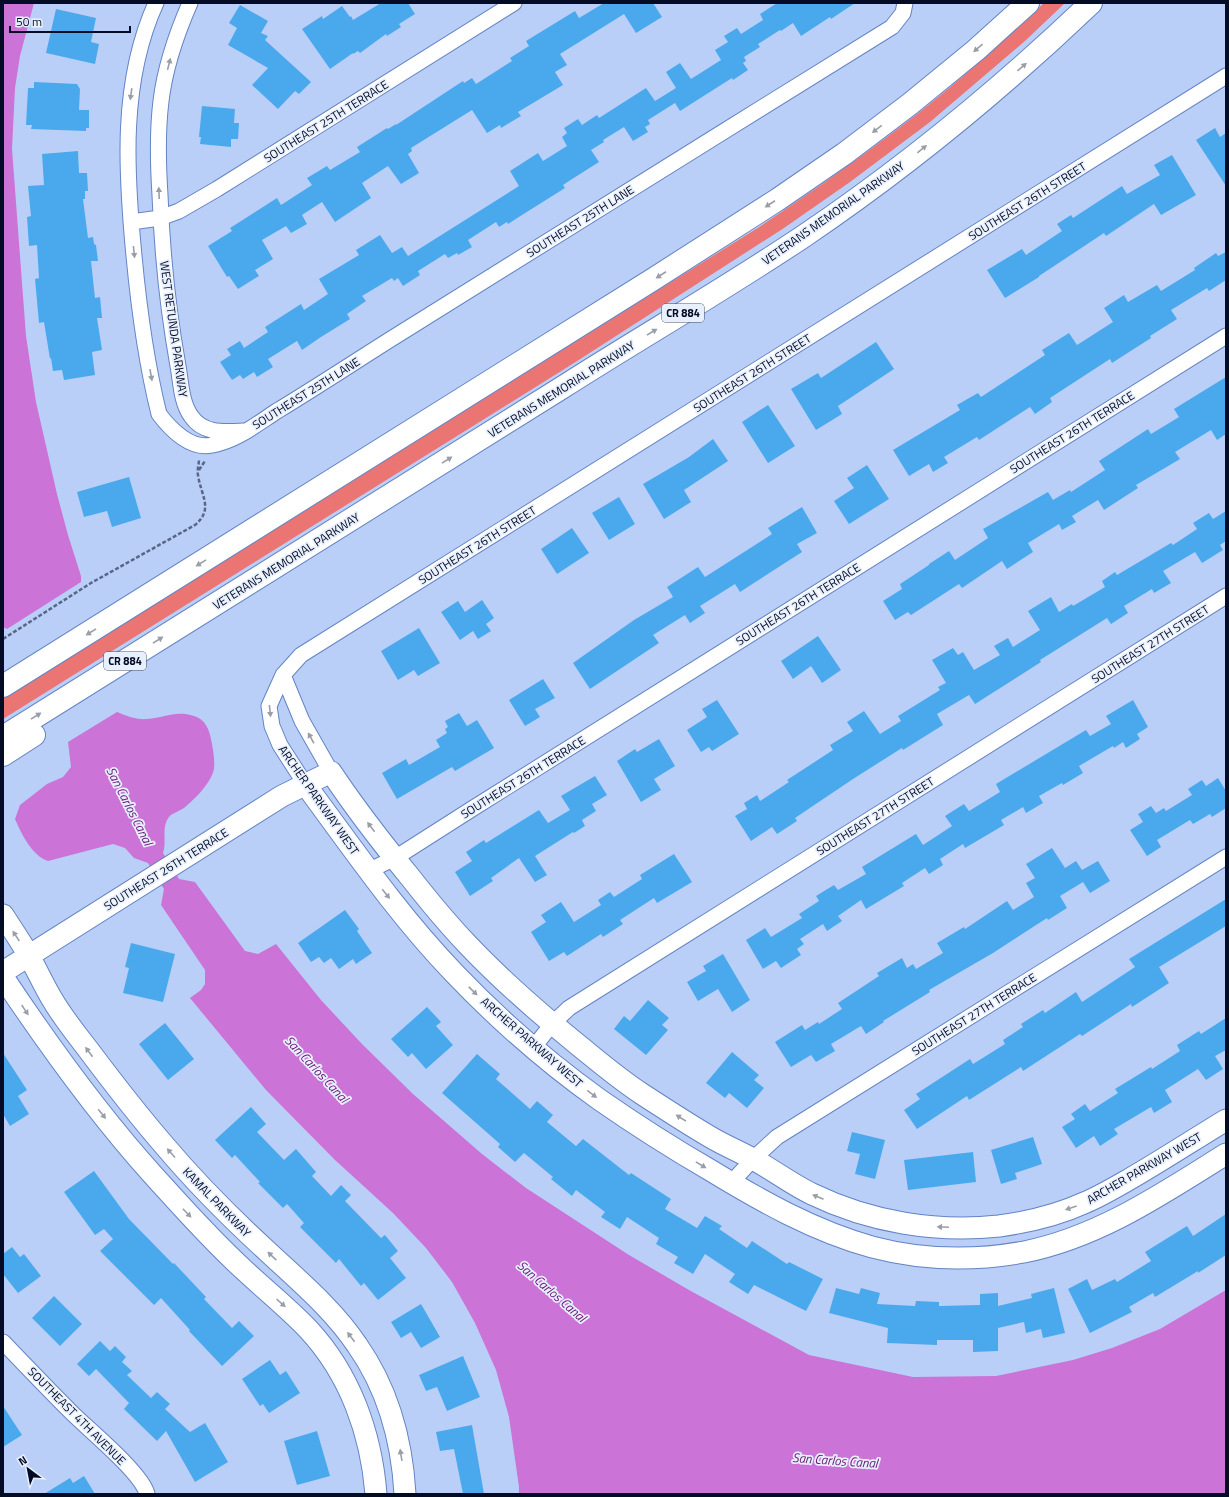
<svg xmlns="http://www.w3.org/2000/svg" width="1229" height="1497" font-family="'Titillium Web',sans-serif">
  <rect width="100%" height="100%" fill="#bacff8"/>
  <path fill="#eb7572" d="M1044,3H1065L1025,41L930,122L850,182L784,228L574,363L3,719V699L756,229C812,192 867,153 921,111C964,77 1004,40 1044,3Z"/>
  <path fill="#cb73d6" d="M3,3H34L20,56L15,88L12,149L26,336L36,402L57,494L68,535L81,576V582L7,629L3,627Z
    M117,712C127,716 136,720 147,719C165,718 175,710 194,716C205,719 209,729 211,739C213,749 215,759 214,769C211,783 195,799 184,808C180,811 172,813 169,817C161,827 167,842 163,853L179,879L195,882L245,951L258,954L276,944L321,1000L362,1044L413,1094L482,1154L526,1188L629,1255L689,1290L809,1355L913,1377L996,1376L1073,1360L1112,1348L1160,1329L1226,1290V1494H519V1487L509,1417L496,1370L475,1323L452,1282L426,1248L393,1213L335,1160L266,1090L190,998L201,990L205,984V970L161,905L164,889L148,863L134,858L125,848L113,844L48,861C32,856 21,833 15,819L20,805L47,784L63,777L71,767L68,742Z"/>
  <path fill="#4aa9ed" d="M381,3H408L415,14L399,24L401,27L387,36L386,34L360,53L358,51L353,54V53L330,69L302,29L322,16L323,19L342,6L350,17L351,16L353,20Z
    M604,3H653L662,17L636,33L624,14L560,54L567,65L555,72L563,85L518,112L521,116L501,128L500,125L487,133L472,110L411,148L412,151L408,154L419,173L401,184L388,166L362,183L371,198L335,222L322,202L302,215L307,224L291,233L286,226L262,240L273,259L255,270L259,276L238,289L229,276L227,277L208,246L232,231L230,228L277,198L281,205L312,185L307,178L327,166L330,170L360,152L357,147L387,128L388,129L396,124V125L463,81L464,83L472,78L476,84L512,61L510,58L529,46L526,41L575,11L579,18Z
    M777,3H855L831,19L830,17L801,36L793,23L781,31L780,30L758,44L760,47L744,57L746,61L743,63L748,70L733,80L732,78L680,111L675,103L648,120L650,124L645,127L648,132L633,141L624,127L603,140L604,142L591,150L599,162L569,181L563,185L565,188L522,215L508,224L507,222L499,227L496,222L468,240L472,247L458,255L457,253L448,258L445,254L418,271L420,275L403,286L398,278L394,281L392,278L362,296L366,301L347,314L350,319L321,337L302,350L297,341L268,359L273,367L257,377L254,372L243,379L240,375L232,380L220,362L231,355L227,349L240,341L244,348L268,332L265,327L301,304L304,310L328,294L319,279L359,255L356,250L380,235L392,253L402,247L408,256L519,186L510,171L538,153L543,161L567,146L562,137L567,133L564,128L578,119L582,125L597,115L599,118L646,88L655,101L676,88L666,72L680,63L691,79L721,60L715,50L728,42L724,36L737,28L741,34L763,20L760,14Z
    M240,5L268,21L261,33L268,36L265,40L311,82L299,94L295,91L278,109L252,85L268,68L228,45L237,28L229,23Z
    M56,9L96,18L91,42L99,44L95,64L46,53Z
    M34,82L77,84L80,89L79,110H89V128H86V131L31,129L32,125H26L28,88H34Z
    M202,106L235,109L234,123H239L238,139H231V147L200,144L201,137H199Z
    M1215,128L1220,137L1226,133V186L1196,140Z
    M78,151L79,173H87L88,191H85V199H83L88,238L93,237L94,244L96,245L98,261H91L95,298L100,297L102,318H97L102,350L92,352L95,375L64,380L62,370L53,371L51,358L50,359L44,322L39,323L35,279L39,278L37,245L29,246L27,217L31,216L28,186L44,185L42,154Z
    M1172,155L1196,195L1161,215L1154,204L1106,236L1104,233L1039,276V277L1005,298L987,270L1022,249L1026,255L1062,231L1057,224L1071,215L1073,218L1122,186L1127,194L1160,175L1154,165Z
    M1226,252V280L1209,291L1207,288L1171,310L1177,319L1150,336L1151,338L1112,363L1110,359L1050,398L1052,402L1035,414L1030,407L979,440L977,437L944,457L948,463L933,472L929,464L909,476L893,450L960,410L957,405L978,393L981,397L1045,355L1042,350L1069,333L1077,345L1113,322L1104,308L1124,295L1128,302L1157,285L1161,291L1195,270L1194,268L1216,253L1218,256Z
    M876,342L894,369L838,406L842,414L816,430L791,389L818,373L821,378Z
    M1226,377V434L1217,440L1211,430L1175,452L1180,459L1136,485L1138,488L1104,510L1098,500L1072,516L1076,522L1062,530L1059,524L1028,543L1033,552L1007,569L1002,561L962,588L959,584L911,615L908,612L895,620L883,601L902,589L900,584L929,565V564L949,551L955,560L988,538L983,529L1048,492L1053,500L1070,490L1071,492L1105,470L1099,461L1148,429L1151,434L1179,417L1174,409Z
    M768,405L795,446L768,463L742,422Z
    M713,439L728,461L684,490L691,502L664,519L643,484L689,457Z
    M867,465L889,499L849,524L834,501L854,488L847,478Z
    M129,477L141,518L112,527L107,511L84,517L77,492Z
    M619,497L635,524L609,540L592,513Z
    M802,507L817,533L797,544L802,552L740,592L735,584L700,606L705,613L690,623L685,615L653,635L659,643L590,689L573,663L634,620L673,597L667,587L698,567L705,577L772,534L768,528Z
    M1226,511V541L1220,545L1223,550L1202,563L1195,552L1163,571L1171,583L1154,593L1152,589L1124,606L1128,613L1111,624L1107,618L1040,660L1041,662L975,704L969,695L937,714L943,725L903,750L902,748L853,779L795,818L797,821L777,834L772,827L751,841L735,816L747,809L744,803L757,795L760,801L789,782L787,780L833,750L830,745L853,731L847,722L864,711L880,734L901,721L898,716L940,690L938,687L946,683L932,660L953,648L958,655L963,652L974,670L1000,655L994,646L1008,638L1013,647L1040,630L1028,611L1051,597L1059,612L1072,604L1073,606L1105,587L1102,581L1115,572L1117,575L1171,543L1173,545L1197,529L1193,523L1209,513L1213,519Z
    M572,528L589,553L557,574L541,549Z
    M482,600L494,618L486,624L491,631L478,639L473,631L460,640L441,612L458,601L465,612Z
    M419,628L440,663L418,676L414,670L398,680L381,651Z
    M818,636L841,670L822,683L811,666L793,679L781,661Z
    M543,679L555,698L535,709L540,717L525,726L509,700Z
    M717,700L739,734L712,751L709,747L701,752L687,730L707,717L702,709Z
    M1133,700L1148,727L1137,734L1140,739L1126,748L1123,742L1114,748L1113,746L1079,766L1083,773L1063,785L1062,783L1039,796L1043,803L1026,813L1023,807L1001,820L1004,825L965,848L963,844L940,859L943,865L929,874L925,868L902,883L904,886L866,909L861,900L838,916L842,921L827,931L823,924L800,939L804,944L797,949L801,955L781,968L776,961L763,969L746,940L765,928L771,937L802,918L799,914L819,901L816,896L834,885L838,890L866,874L862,867L916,834L923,845L952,826L945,816L964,804L969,811L1000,792L996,784L1086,730L1090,736L1111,724L1106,716Z
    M459,713L467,726L477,720L494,748L455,771L452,767L397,799L382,773L406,759L409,765L440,747L436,740L447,733L445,729L448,727L445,721Z
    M659,739L675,766L654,779L661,790L641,802L617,761L635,749L637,752Z
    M595,776L607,795L592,804L596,811L582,820L585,826L574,833L573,832L535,856L547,875L535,882L519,858L491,878L493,881L470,896L455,872L472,861L466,852L484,840L486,843L539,810L548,823L570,810L561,796Z
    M1218,778L1226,791V808L1212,817L1210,814L1193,824L1190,820L1157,840L1161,847L1147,856L1130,830L1143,822L1138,814L1151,806L1156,813L1164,808L1166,811L1192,795L1188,789L1202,780L1206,786Z
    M1052,848L1065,868L1076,861L1082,870L1098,861L1110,881L1090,893L1083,882L1060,896L1067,908L1048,920L1047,918L993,953L929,990L930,992L883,1021L884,1022L866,1034L861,1026L831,1044L835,1051L816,1062L811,1055L791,1067L775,1042L802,1025L805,1030L818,1022L819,1024L842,1009L838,1003L879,976L877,973L902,958L907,968L913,964L916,969L943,953L937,943L964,927L965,929L1007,901L1013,910L1034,897L1026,883L1035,878L1026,864Z
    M674,854L692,882L657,903L654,898L620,920L623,924L603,937L601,934L567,956L564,952L549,961L531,932L546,922L541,915L561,902L574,922L601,905L598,900L610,892L614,897L642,879L640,875Z
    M1226,899V926L1159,967L1169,983L1132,1007L1131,1004L1082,1036L1080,1034L1023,1071L1021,1067L969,1100L967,1096L917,1129L904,1110L920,1099L916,1094L970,1059L973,1064L1005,1044L1003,1040L1023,1027L1021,1024L1043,1010L1045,1013L1076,992L1082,1002L1135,967L1129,959Z
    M345,910L359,929L357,931L372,953L356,964L353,959L339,969L331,958L324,963L319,957L311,962L298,943Z
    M131,943L175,954L163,1002L123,993L129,968L125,967Z
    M723,954L750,1000L732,1012L718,989L698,1001L687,982L706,971L703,966Z
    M648,1000L669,1018L662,1025L668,1030L646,1055L614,1029L624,1016L630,1021Z
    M427,1007L441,1022L436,1026L453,1045L426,1069L412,1053L408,1057L391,1039Z
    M1226,1018V1050L1215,1056L1223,1069L1206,1080L1198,1069L1165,1090L1172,1102L1154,1113L1151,1107L1114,1129L1118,1134L1100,1146L1094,1136L1076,1148L1062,1127L1075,1119L1071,1114L1085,1104L1090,1111L1118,1093L1115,1089L1151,1067L1152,1069L1180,1051L1177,1045L1199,1031L1201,1034Z
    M165,1023L194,1059L168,1080L139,1044Z
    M732,1052L759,1075L754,1080L764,1088L747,1108L729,1093L725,1098L706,1083Z
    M3,1053L27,1090L18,1096L29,1114L10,1126L3,1114Z
    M477,1054L500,1074L496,1079L530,1109L537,1101L553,1115L547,1122L576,1146L583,1139L629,1175L631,1173L671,1199L665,1209L697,1228L705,1216L722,1226L719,1229L747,1248L752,1241L787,1264L789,1262L823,1279L806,1311L754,1285L748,1294L729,1282L735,1274L705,1254L693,1274L674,1263L678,1257L656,1244L659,1238L627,1217L620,1229L601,1217L605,1212L576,1190L572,1196L551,1179L553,1177L524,1153L515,1162L498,1147L500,1144L442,1093Z
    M251,1107L266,1124L257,1132L284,1160L296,1149L316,1172L312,1176L331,1196L341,1185L351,1195L345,1201L381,1238L385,1235L398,1251L390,1258L406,1278L378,1300L364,1283L361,1286L339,1259L336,1263L300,1227L304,1223L287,1204L283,1208L258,1183L260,1182L235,1155L232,1158L215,1140Z
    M852,1132L885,1140L875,1179L855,1174L860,1154L847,1151Z
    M1033,1137L1042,1164L1015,1173L1017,1179L1001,1184L991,1150Z
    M973,1152L976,1182L908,1190L904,1160Z
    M94,1171L129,1219L173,1264L174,1263L206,1297L204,1299L232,1328L239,1321L254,1336L222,1366L189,1331L190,1330L161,1298L154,1305L100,1251L113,1239L104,1229L95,1235L64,1192Z
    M1226,1214V1255L1198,1273V1271L1155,1297L1153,1293L1129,1307L1132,1312L1090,1333L1068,1289L1087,1279L1092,1290L1115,1279L1117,1282L1151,1261L1145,1252L1187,1226L1193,1236Z
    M12,1247L20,1257L24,1254L41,1276L18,1293L3,1274V1254Z
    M836,1288L859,1294L861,1288L880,1293L877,1304L915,1306L916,1301L939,1302V1306L980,1305V1294L998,1293V1306L1032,1298L1031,1294L1054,1288L1065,1333L1043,1338L1041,1329L1026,1333L1024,1322L998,1328V1351L973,1352V1340H937V1345L887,1343L888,1328L829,1313Z
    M54,1296L82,1324L60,1346L32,1318Z
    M421,1304L440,1337L421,1348L411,1332L401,1338L391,1322Z
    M100,1341L110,1351L115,1346L126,1357L122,1362L132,1371L127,1375L151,1398L157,1392L170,1404L165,1409L190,1432L205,1423L228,1462L195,1482L166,1431L157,1441L124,1409L129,1403L96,1369L89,1376L77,1364Z
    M463,1356L480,1397L447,1411L437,1387L426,1391L419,1375Z
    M270,1360L280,1375L286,1371L300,1393L269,1413L263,1404L260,1406L242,1379Z
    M3,1406L22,1435L3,1447Z
    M472,1425L484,1494H463L454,1449L440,1451L436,1432Z
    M317,1431L330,1476L297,1485L284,1441Z
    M84,1476L95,1494H44L70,1478L73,1483Z"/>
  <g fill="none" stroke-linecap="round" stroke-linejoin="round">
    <defs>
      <path id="street" d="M156,3C120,82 126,172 134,256C139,309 146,362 159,414C171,430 191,450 212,445C236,441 257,424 277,411C315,388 353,363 391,339C557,234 725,131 892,27L903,13L905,3
        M190,3C176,35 165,67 161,101C157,133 158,164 160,195C162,252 168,310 178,366C181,382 181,402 191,416C203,434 223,432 243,431
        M131,222L160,218L179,211L217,189L514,3
        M283,675L302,721L331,772
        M305,784L280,745L272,726L269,706L283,675L301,655L1226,76
        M368,871L395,858L475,807L1226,336
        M534,1047L552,1024L569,1008L1226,596
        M731,1183L753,1159L777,1137L1226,857
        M3,1342C25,1365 48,1389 71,1412C89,1430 142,1473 147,1494"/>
      <path id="secondary" d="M305,784C353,849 399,916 455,974C499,1020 548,1063 600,1100C636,1125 672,1148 710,1170C761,1201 814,1231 872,1247C921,1260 974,1261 1024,1252C1099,1237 1162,1194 1226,1154
        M3,915C12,929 22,943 30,958C38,972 44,986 52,999C63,1018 77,1035 90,1052C114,1084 138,1115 164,1145C196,1183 231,1218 267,1251C299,1281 333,1309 357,1345C388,1389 402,1441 405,1494
        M3,972L282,796L331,772C355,808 382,843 410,877C428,900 447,923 467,944C501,980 539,1013 577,1044C598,1061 619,1079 642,1094C665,1109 688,1124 712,1138C724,1145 738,1151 751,1158C772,1169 791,1184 812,1194C870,1222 936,1233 999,1226C1028,1222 1058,1215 1084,1203C1099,1197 1114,1188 1128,1180C1161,1161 1193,1140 1226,1120
        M3,977C49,1046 97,1113 153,1175C182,1207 211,1240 243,1269C264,1289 287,1307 308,1329C350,1374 371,1433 376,1494"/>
      <path id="highway" d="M3,686L652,280L777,200L844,154L910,104L976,50L1028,3
        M3,737C190,620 377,504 563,387C643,336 725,289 804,236C906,167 1002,88 1091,3
        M3,755L34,735"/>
    </defs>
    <use href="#street" stroke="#6484c3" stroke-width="17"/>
    <use href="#secondary" stroke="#6484c3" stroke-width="23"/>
    <use href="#highway" stroke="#6484c3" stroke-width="24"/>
    <path stroke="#586787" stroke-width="2.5" stroke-dasharray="4 2" stroke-linecap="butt" d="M199,470L205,461
      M3,639L91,583L195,525C214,509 201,496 198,475C197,470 199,464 199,459"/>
    <use href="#street" stroke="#fff" stroke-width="15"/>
    <use href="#secondary" stroke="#fff" stroke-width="21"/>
    <use href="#highway" stroke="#fff" stroke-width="22"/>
  </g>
  <defs><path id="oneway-solid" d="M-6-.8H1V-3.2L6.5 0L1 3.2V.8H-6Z"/></defs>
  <g fill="#9a9ea7">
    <use href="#oneway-solid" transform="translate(978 48) rotate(139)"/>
    <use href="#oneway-solid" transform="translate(169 64) rotate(-76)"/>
    <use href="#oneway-solid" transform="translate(1022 67) rotate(-41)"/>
    <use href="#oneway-solid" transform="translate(131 94) rotate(98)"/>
    <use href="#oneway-solid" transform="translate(877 129) rotate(143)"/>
    <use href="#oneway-solid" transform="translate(922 149) rotate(-39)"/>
    <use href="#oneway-solid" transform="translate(159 193) rotate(-92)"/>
    <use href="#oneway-solid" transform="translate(770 204) rotate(147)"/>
    <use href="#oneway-solid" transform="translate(134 252) rotate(84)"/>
    <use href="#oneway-solid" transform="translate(661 275) rotate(147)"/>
    <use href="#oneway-solid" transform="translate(652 332) rotate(-31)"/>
    <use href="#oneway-solid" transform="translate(151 375) rotate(80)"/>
    <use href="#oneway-solid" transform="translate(447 460) rotate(-32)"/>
    <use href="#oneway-solid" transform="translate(201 563) rotate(148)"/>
    <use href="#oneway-solid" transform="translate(91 632) rotate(148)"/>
    <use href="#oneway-solid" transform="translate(158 640) rotate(-32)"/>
    <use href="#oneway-solid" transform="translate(270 711) rotate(84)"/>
    <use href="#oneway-solid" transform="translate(36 716) rotate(-32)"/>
    <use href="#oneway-solid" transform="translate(311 738) rotate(-119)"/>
    <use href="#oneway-solid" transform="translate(371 827) rotate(-127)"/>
    <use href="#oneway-solid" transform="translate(386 894) rotate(52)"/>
    <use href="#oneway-solid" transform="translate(16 936) rotate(-123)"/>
    <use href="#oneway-solid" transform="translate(473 991) rotate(44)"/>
    <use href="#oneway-solid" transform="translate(25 1010) rotate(56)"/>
    <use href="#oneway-solid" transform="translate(89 1052) rotate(-127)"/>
    <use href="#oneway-solid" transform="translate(592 1094) rotate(37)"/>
    <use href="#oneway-solid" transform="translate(102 1114) rotate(51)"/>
    <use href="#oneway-solid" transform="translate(681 1118) rotate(-148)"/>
    <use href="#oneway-solid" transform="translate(171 1153) rotate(-132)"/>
    <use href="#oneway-solid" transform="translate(701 1165) rotate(31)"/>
    <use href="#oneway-solid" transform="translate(818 1197) rotate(-157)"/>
    <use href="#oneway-solid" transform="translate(1071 1208) rotate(161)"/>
    <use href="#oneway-solid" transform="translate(187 1213) rotate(46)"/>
    <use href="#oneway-solid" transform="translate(943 1227) rotate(-177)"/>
    <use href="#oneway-solid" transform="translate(272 1256) rotate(-137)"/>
    <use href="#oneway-solid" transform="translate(281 1303) rotate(42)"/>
    <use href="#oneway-solid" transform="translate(351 1337) rotate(-127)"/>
    <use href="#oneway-solid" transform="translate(401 1455) rotate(-99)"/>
  </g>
  <g text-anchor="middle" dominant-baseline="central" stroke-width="3.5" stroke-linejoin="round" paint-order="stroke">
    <g fill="#e8f0fe" stroke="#485065" stroke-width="1">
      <rect x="662" y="304" width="42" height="18" rx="3"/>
      <rect x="104" y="652" width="42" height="18" rx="3"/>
    </g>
    <g font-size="11" font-weight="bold" fill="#030c24">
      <text x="683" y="313">CR 884</text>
      <text x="125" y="661">CR 884</text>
    </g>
    <g font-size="12" fill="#030c24" stroke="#e8f0fe">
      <text transform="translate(326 121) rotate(-32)">SOUTHEAST 25TH TERRACE</text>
      <text transform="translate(1027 201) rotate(-32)">SOUTHEAST 26TH STREET</text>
      <text transform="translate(833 213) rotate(-35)">VETERANS MEMORIAL PARKWAY</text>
      <text transform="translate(580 221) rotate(-32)">SOUTHEAST 25TH LANE</text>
      <text transform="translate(174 329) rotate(82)">WEST RETUNDA PARKWAY</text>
      <text transform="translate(752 373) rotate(-32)">SOUTHEAST 26TH STREET</text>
      <text transform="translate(561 389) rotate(-32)">VETERANS MEMORIAL PARKWAY</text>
      <text transform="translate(306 393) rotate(-32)">SOUTHEAST 25TH LANE</text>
      <text transform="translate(1072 432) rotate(-32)">SOUTHEAST 26TH TERRACE</text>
      <text transform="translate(477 545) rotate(-32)">SOUTHEAST 26TH STREET</text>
      <text transform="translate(286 561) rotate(-32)">VETERANS MEMORIAL PARKWAY</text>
      <text transform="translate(798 604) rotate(-32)">SOUTHEAST 26TH TERRACE</text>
      <text transform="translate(1150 644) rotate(-32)">SOUTHEAST 27TH STREET</text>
      <text transform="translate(523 777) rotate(-32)">SOUTHEAST 26TH TERRACE</text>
      <text transform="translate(319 800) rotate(55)">ARCHER PARKWAY WEST</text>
      <text transform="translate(875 816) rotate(-32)">SOUTHEAST 27TH STREET</text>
      <text transform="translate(166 869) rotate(-32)">SOUTHEAST 26TH TERRACE</text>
      <text transform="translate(974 1014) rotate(-32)">SOUTHEAST 27TH TERRACE</text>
      <text transform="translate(532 1042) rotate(41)">ARCHER PARKWAY WEST</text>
      <text transform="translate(1144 1168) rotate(-30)">ARCHER PARKWAY WEST</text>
      <text transform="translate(217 1202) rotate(46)">KAMAL PARKWAY</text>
      <text transform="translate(77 1416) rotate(45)">SOUTHEAST 4TH AVENUE</text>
    </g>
    <g font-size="13" font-style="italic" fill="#671471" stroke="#e8f0fe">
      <text transform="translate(130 806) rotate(63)">San Carlos Canal</text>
      <text transform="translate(317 1069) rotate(47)">San Carlos Canal</text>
      <text transform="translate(552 1291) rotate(41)">San Carlos Canal</text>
      <text transform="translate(835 1460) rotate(4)">San Carlos Canal</text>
    </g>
  </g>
  <rect width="1229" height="1497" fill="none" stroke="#030c24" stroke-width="8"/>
  <g transform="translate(28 1469) rotate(328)" stroke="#e8f0fe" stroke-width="3" paint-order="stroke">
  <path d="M0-3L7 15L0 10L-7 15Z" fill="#030c24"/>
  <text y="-6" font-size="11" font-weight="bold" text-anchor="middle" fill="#030c24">N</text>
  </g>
  <path d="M10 26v6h120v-6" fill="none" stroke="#030c24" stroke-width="2"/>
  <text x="16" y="26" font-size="12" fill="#030c24" stroke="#e8f0fe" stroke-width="3" paint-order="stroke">50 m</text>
</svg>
